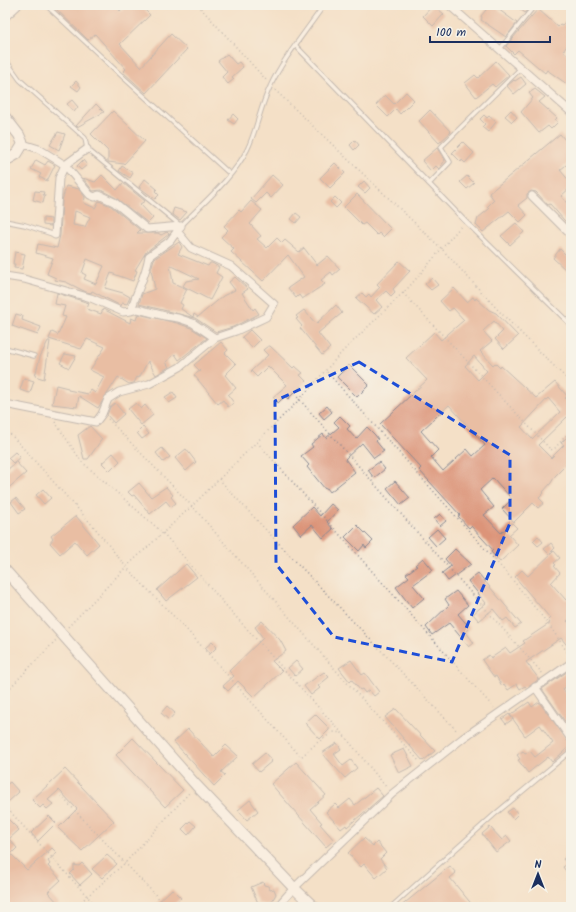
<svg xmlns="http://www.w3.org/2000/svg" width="576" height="912" font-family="Kalam,sans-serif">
  <rect width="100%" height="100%" fill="#f7f3e8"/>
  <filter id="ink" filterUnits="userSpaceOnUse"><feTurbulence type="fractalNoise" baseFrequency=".025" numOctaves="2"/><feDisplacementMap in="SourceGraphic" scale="8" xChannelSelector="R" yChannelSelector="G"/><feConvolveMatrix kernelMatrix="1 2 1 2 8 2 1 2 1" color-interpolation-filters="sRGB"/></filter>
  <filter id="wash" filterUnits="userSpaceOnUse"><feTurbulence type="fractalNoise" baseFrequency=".012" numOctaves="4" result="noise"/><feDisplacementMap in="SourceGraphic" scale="16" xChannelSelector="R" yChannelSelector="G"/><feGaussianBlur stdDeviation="0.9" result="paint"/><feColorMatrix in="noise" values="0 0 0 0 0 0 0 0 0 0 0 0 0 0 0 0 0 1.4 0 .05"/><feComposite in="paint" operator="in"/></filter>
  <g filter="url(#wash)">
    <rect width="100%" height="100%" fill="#f4e0c7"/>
    <g id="blocks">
      <path fill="#dc9479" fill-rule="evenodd" d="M52,5H115L120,11L126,5H140L150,15L120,44L141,67L171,34L187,49L146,93L123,72L126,69L95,34L88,40Z
        M433,5L444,14L433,26L423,16Z
        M490,5H501L498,9L517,23L506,37L481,20L482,18L481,16Z
        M515,5H529L530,6L525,13Z
        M538,9L558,27L560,25L562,26L571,14V41L563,51L571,57V87L547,70L545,73L518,50L514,54L506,46Z
        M227,54L236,64L239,62L243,67L232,77L234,79L228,84L222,77L227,72L218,61Z
        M496,61L509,75L495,87L492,84L476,97L465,83L475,75L478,78Z
        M521,77L526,84L514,94L507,86L514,80L515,81Z
        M76,81L81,87L78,91L71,86Z
        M535,89L545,97L539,102L557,118L555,120L558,122L551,129L548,126L539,133L521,112L533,98L529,93Z
        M406,92L414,100L400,114L396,109L388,117L376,105L385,95L394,104Z
        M72,100L78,107L74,112L67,104Z
        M96,104L104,112L77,127L76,126Z
        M430,110L451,132L439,143L419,121Z
        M511,110L517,117L512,122L505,116Z
        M113,111L145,141L124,164L108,162V151L91,134Z
        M233,114L238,119L234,124L228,120Z
        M484,115L487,118L489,116L496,122L488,132L482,127L485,124L480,119Z
        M58,132L65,134L59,150L50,145Z
        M560,134L571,147V161L560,170L571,183V187L561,196L571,208V228L550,204L548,205L536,192L531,191L527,194V198L518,205L527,215L520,222L509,211L483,232L476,225L478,218L489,209L487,207L494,200L489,193Z
        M355,140L359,145L354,150L350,145Z
        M463,142L474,153L465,163L462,160L461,162L452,153Z
        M437,148L445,160L439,169L436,166L431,171L422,161Z
        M36,160L45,165L48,161L55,165L47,181L39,177L41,174L31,169Z
        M83,160L87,165L81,170L77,166Z
        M335,163L345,173L330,188L320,178Z
        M122,166L133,173L130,178L119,171Z
        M102,175L117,190L123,183L145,201L140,204L153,218L148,223L116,198L101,190L93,191L83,178L95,182Z
        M272,175L283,185L271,198L266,193L256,203L251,199Z
        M467,176L474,183L467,189L460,182Z
        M145,179L157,189L155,191L159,195L155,199L139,187Z
        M364,181L370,188L365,193L358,187Z
        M66,186L79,189L85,197L84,203L95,208L99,201L111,206L140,230L137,233H158L161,235L167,232L169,234L146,252L135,270L137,271L133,281L111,273L105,288L123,293L130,297L127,304L122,303L121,306L92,291L91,293L86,292L66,282L55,280L56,278L47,274L53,258L36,253L38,244L57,248L60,235L62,201ZM75,211L90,217L85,227L73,225ZM87,259L104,266L96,284L84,279L86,275L82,273Z
        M35,191L44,192L43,195H45L43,203L33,200Z
        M357,194L391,229L383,237L379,233L377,235L365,223L362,225L344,207Z
        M335,197L341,203L336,208L330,202Z
        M251,201L262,210L250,224L261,236L257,239L267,248L277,238L282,243L285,240L299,252L304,248L317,265L328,256L340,269L333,275L331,272L321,280L325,284L302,299L299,295L296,298L288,288L304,277L288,255L263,281L231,252L234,249L221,237L228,230L224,226L239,210L241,212Z
        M174,208L187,212L180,220L172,214Z
        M296,213L301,217L296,223L291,219Z
        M43,218L51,219V226L43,225Z
        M516,223L524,232L510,245L501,236Z
        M179,242L182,247L178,254L208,266L210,263H212L219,267L216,273L222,277L210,300L183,286L186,281L199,279L170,265L173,283L187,289L180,303L183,305L181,309L193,317L194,314L198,317L223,296L235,290L229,282L235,277L248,289L242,293L253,310L255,308L259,314L233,327L216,332L195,318L139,304L142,294L155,289L151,269L154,259Z
        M560,249L571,260V267L567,271L553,258Z
        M15,252L25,254L22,269L14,268L15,264H13Z
        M399,261L410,271L393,289L395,292L391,296L386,291L376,300L382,307L374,314L356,298L362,293L366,297L369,294L371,297L380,287L377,284Z
        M432,278L438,285L431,290L425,284Z
        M454,288L467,302L473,297L475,300L476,298L489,310L496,313L518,336L504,349L495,339L503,331L494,321L483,331L492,341L480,351L493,365L495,363L500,368L501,366L536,398L555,382L568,397L565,398L571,404V421L567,417L538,445L551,458L564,445L561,443L571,433V460L555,476L551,483L543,492L544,493L539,498L544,503L538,508L533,503L514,522L502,509L512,499L493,478L480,490L494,507L484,515L501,533L512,523L517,528L509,535L518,545L500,562L491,552L493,550L471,526L469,528L458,516L460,515L419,470L421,468L380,424L427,380L406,358L434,332L441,340L464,320L453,308L449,311L440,301ZM474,356L487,371L478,380L465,366ZM548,398L560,412L532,439L521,427ZM449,405L485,445L473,456L467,449L443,471L431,457L438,450L421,431Z
        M57,293L89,303L87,309L101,314L103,309L130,323L131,318L136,320L138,314L177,323L191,328L207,338L179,360L175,354L166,362L169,367L156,375L148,361L139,378L137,377L134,383L129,384L118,377L98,408L79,396L77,407L52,404L56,385L68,388V390L88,394L91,390L95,393L104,377L90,370L105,347L87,339L81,349L49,339L52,332L58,335L66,317L62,316L65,306L55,304Z
        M336,305L342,313L318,333L330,348L322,355L300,328L302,326L296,319L298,318L296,316L304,310L316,324Z
        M16,314L23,316L22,320L41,327L38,335L12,326Z
        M250,330L260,340L252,348L242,337Z
        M48,341H50L44,379L35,376L40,357Z
        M221,342L228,350L225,353L236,364L225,375L236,388L228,395L234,403L228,407L223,400L218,404L194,375L200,371L194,365Z
        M268,346H270L293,368L295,366L303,373L300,375L306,381L288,399L285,396L278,403L273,397L287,385L268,366L257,377L251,371L268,355L263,350Z
        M65,354L76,356L69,368L60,363Z
        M349,365L369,385L357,397L337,377Z
        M24,378L34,381L30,393L20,390Z
        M173,392L177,398L169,403L165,397Z
        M115,403L124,414L114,423L107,415L110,407Z
        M136,403L141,409L145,405L153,415L141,425L128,409Z
        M327,406L332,412L324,419L319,413Z
        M340,416L350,426L347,429L356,439L367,427L375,435L378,439L376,441L384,451L374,458L362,443L345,459L355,472L330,492L327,488L325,489L307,467L309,465L301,456L313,447L311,444L323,434L326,438L339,427L334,422Z
        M90,426L102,439L88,459H84L78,435Z
        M143,427L149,434L142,439L137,433Z
        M162,448L170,457L163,462L156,453Z
        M186,449L196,462L186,471L175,458Z
        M15,452L20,457L13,463L8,458Z
        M113,453L120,461L110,471L102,463Z
        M16,462L26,473L5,491V472Z
        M379,462L385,469L374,478L368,470Z
        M395,481L410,498L401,505L387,488Z
        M139,483L151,497L166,487L173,495L171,497L176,503L171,507L166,501L150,514L134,495L132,496L128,492Z
        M43,489L51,498L44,504L36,495Z
        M16,498L25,509L19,513L11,502Z
        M331,504L338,510L327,522L333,529L323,538L312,525L301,535L293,525L312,507L320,516Z
        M440,514L446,521L440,526L434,519Z
        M76,516L99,544L87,555L75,541L60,554L50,543L53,539L51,536Z
        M357,525L373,541L366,548L364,545L359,551L345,537Z
        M437,529L445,538L436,546L428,537Z
        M538,536L543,542L538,546L533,541Z
        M551,543L555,548L549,554L544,549Z
        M455,549L471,564L448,581L442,573L451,566L445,559Z
        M554,551L560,558L554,563L556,565L554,566L560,573L551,583L566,600L571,595V618L567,621L571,625V650L561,638L526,662L539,679L527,688L525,686L520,689L517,684L508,690L504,684L502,686L496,676L494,677L482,660L489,655L491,658L506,648L510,653L525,643L523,641L550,623L548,620L550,618L515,577L522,570L528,576Z
        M423,558L433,570L413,585L424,598L412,608L396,587L409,577L406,574L417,566L415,565Z
        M186,564L197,577L166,601L157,590Z
        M478,573L521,624L515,628L507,618L503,621L493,609L479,621L473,614L486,603L468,581Z
        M456,591L468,605L458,614L470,628L466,632L474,643L469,647L449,623L432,635L426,627L449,605L445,599Z
        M262,621L280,640L286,651L272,661L282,671L254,697L238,681L228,691L223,686L234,676L229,671L263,638L255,627Z
        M212,642L217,647L210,654L205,648Z
        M351,660L362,675L365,673L379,692L374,696L369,690L365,693L362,689L360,690L352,680L350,682L339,668Z
        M296,661L303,669L295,676L288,668Z
        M571,669V683L563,689L571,699V725L569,727L542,689Z
        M324,672L329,677L318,686L320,688L311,695L304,686Z
        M529,702L532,707L539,702L571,745L552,762L548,757L528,773L518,760L520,759L517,755L523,751L525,754L530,751L535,757L553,743L540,725L525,736L510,715Z
        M167,706L175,713L169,720L161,713Z
        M396,709L435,751L423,761L385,717Z
        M315,714L329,728V730L320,739L305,723Z
        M509,714L513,719L506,724L502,719Z
        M188,729L214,757L226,745L238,756L221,772L225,775L214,786L174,742Z
        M133,738L183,790L165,807L116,755Z
        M337,743L341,749L334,754L343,766L351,760L357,768L345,778L322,753Z
        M404,749L413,766L399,773L390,755Z
        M265,753L272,761L259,772L252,764Z
        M296,762L326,795L310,809L322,823L320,824L334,840L326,847L271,784Z
        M65,769L114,821L82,851L58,828L77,809L59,790L48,800L53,804L47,809L43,805L40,808L32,800Z
        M10,782L19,792L8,802L5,799V786Z
        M376,788L383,796L347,827L346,825L341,829L326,812L335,804L339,808L350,799L355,805Z
        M250,800L258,811L247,820L238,810Z
        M513,808L518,814L513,819L507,812Z
        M49,816L56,823L38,841L31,833Z
        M8,819L19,830L9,839L17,848L11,854L27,870L52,848L57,853L48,861L50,864L48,866L61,880L48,892L59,904L56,907H5V822Z
        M190,821L196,826L188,835L182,829Z
        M490,827L502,840L507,836L511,841L496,852L482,834Z
        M364,838L373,846L377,842L386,853L380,859L387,868L376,878L364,864L361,867L348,853Z
        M571,853V878L563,867L567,864L563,859Z
        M107,855L117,864L102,878L92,869Z
        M82,863L92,874L80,885L70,874L74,870V865L79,866Z
        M450,866L456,873L450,878L474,907H400Z
        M263,882L264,885L268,886L270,890L274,889L276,894L271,903L265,905L258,903L251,887Z
        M172,889L181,898L171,907H153Z"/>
    </g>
  </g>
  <g filter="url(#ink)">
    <use href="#blocks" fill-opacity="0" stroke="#888892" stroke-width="1"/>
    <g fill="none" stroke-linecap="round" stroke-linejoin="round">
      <defs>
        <path id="lane" d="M46,5L124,78L230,174
          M296,46L465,221L571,325
          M500,49L535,5
          M5,59L20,80L85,138L87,149L181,226C204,202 232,179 247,150C257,130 260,107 270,87C282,60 307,30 324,5
          M429,184L450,162L441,147L521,68
          M5,221L25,225L55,235
          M5,348L34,356
          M391,907L495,814L571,751"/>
        <path id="street" d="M449,5L571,112
          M23,144L39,149L65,165L90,195L95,197L99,195L114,202L147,229L181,226
          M532,196L571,235
          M55,235L59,178L65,165L87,149
          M5,276L24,279L91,298L123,312L131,311C136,292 146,276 149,256L170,241L181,226
          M131,311L138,309L165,316L178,318L193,323L215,338
          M5,404L96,422L102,414L108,399L119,392L149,384L180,367L215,338L236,331L266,317L274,304L231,266L191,248L177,231
          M535,687L571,739
          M277,907L294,888L392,794L463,738L571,663"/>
        <path id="secondary" d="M5,15L16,5
          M5,117L19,135L23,144L17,154L5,161
          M5,570L196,785L294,888L314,907"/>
      </defs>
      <use href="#lane" stroke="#888892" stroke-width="5.5"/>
      <use href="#street" stroke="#888892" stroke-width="9"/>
      <use href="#secondary" stroke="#888892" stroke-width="12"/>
      <path stroke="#888892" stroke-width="1.5" stroke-dasharray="1 3" stroke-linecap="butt" d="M198,5L267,81
        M275,90L441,248L499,311L571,383
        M403,293L551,450L555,448L571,430
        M327,372L511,578L549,625L570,656
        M292,391L543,674
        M108,419L192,506L340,675L420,762
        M55,422L82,462L163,533L236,617L342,733
        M5,428L95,528L126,567L187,630L301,757L318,742L333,732L342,733L387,788
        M257,442L494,708
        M219,479C297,565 379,647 458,732
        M68,627L126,567L192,506L300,399L343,351L409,287L461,226
        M5,693L56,640
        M61,796L167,907
        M5,806L97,907
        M75,907L125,863L190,792"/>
      <use href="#lane" stroke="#fff" stroke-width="3.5"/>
      <use href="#street" stroke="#fff" stroke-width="7"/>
      <use href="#secondary" stroke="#fff" stroke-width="10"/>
    </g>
  </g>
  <path d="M0 0H576V912H0ZM359,362L510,455V523L452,662L334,637L276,564L275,401Z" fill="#f4e0c7" fill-opacity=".55" fill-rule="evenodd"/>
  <path fill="none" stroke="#1d4ed8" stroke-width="3" stroke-dasharray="8 5" stroke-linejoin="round" d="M359,362L510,455V523L452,662L334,637L276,564L275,401Z"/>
  <rect width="576" height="912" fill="none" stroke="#f7f3e8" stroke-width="20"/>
  <g transform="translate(538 874)" stroke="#f7f3e8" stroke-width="3" paint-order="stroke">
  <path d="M0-3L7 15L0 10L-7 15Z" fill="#1b2f5e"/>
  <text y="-6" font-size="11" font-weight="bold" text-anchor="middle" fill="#1b2f5e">N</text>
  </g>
  <path d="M430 36v6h120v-6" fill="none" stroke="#1b2f5e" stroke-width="2"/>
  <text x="436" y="36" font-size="12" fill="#1b2f5e" stroke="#f7f3e8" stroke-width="3" paint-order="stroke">100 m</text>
</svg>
